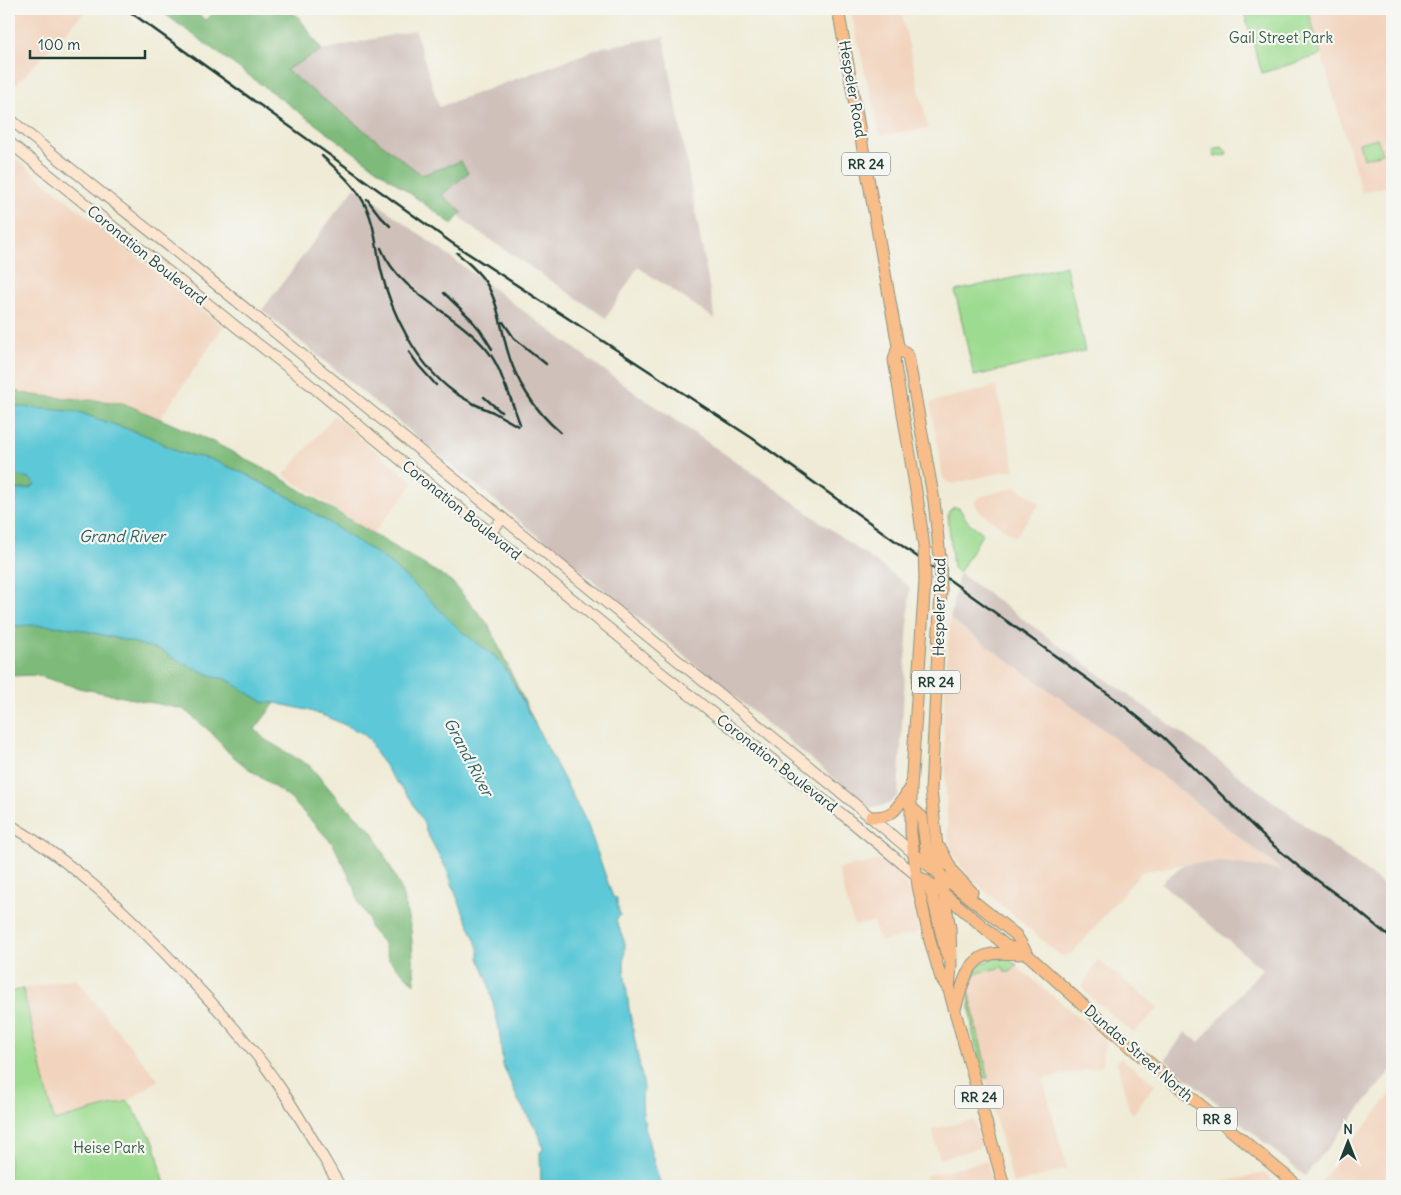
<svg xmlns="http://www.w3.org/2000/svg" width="1401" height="1195" font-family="Delius,sans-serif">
  <rect width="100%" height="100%" fill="#f6f6f2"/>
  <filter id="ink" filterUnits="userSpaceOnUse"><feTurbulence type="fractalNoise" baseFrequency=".02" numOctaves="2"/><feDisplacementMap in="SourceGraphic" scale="10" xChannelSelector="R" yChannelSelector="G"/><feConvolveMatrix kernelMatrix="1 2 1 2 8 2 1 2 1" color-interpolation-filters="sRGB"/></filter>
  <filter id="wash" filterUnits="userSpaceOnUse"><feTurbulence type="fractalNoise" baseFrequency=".0096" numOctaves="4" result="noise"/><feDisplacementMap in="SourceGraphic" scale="20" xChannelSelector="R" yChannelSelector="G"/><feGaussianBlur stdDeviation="1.12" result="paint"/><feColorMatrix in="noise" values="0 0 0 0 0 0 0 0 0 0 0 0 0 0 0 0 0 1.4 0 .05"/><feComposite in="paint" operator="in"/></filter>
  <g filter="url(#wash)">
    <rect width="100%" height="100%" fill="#efebd6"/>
    <path fill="#f2d4be" d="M9,9H87L9,92Z
      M850,9H917V12L902,16L928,128L880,135Z
      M1308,9H1392V185L1362,193Z
      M9,153L223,327L160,419L122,403L31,395L9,389Z
      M996,386L1015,469L953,484L947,482L943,478L930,403L935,401Z
      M334,416L414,483L373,534L284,475Z
      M1016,487L1040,503L1015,537L979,511L974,502L979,497Z
      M950,619L1096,724L1282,871L1222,862L1184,864L1141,872L1072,954L1062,956L1057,953L970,878L955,858L948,837L943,717Z
      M880,860L892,867L905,883L910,895L920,932L880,942L873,922L854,926L838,869Z
      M1009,960L1107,1040L1103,1052V1066L1043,1079L1067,1169L1013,1184L972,1030L968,993V984L974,970Z
      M1098,960L1159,1008L1133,1033L1085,992L1082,986Z
      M75,978L158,1080L128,1101L54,1121L23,989Z
      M1121,1058L1155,1084L1133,1114L1129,1109L1117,1062Z
      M1392,1092V1186H1319L1318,1185Z
      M974,1120L981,1145L979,1146V1148L940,1159L932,1129Z
      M987,1161L993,1186H928L926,1175Z
      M1265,1173L1277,1186H1218L1217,1183Z"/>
    <path fill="#cfc0ba" d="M415,30L439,107L603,47L664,37L715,319L638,267L606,318L474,229L459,216L461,212L441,195L467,173L422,175L286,70L322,50Z
      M355,187L634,392L770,485L910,587L898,795L889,804L875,808L868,806L262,310Z
      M959,573L1206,751L1392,891V1069L1305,1176L1165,1060L1185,1032L1199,1042L1262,969L1161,883L1184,864L1222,862L1281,870L1096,724L950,619Z"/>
    <path fill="#9ddb90" stroke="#5e8c62" d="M1243,9H1313L1309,13L1321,55L1262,73Z
      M1377,138L1382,153L1364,159L1359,143Z
      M1222,147L1226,151L1227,155L1215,157L1213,151L1217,148Z
      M1066,266L1085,351L974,376L955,291Z
      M954,507L959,508L968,522L983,533L959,573L953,568L948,515L949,511Z
      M997,958L1009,960L1017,965C1014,969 1010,974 1005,972L1003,967L974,974L975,978L971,977L981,963Z
      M970,980L973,982H970L969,988L976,1027L972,1028L969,995Z
      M23,989L54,1121L128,1101L154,1142L165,1185L9,1186V992Z
      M977,1029L988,1075V1078H984L972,1030Z"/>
    <path fill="#7ebb7a" stroke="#4e7c57" d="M158,9H192L205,20L220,9H283L298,16L322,50L286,70L422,175L461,161L468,173L442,195L462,212L452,224Z
      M9,389L32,395L123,403L211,441L274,474L451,581L488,624L539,732L507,671L496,657L461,631L418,588L382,557L289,497L241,472L210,459L180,453L150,437L78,412L12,406L9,407Z
      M9,474L29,478L35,484L31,488L9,491Z
      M43,625L73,628L132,642L160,650L182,663L215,677L226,679L263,702L275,703L255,729L264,739L310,766L338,799L373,832L401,889L411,930L415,984L389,960L383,943L370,928L369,919L358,902L355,888L333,844L291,799L245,766L228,752L211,732L183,709L79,688L36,675L9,676V626Z"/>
    <path fill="#5dc8d7" stroke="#3e8286" d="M12,406L78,412L150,437L180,453L210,459L241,472L289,497L382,557L418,588L461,631L496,657L507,671L587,823L613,897L617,898V904L620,915L616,920L625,943L624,967L629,1009L644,1088C636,1107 655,1165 661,1186H541L540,1152L543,1149L539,1134L518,1100L503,1065L499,1029L488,981L479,958V949L456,895L448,872L427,833L424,824L410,798L390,774L384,764L376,754L370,740L362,733L330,718L307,710L275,703L263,702L226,679L215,677L182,663L160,650L132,642L73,628L43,625L9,626V491L31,488L35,484L29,478L9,474V407Z"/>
  </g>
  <g filter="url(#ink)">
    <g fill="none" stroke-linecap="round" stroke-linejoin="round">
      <defs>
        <path id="secondary" d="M9,118C68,168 131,215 191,264C336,381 479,499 623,616C719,695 819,772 913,853
          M9,142L239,329L308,383L415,472L617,635L659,671L843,815L916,875
          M490,533L503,518
          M9,824C77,865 125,911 179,968C214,1004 248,1041 277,1083C300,1116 320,1152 340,1186"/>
        <path id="primary" d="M838,9L898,346L894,360L918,503L924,547
          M898,346L908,356L934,501L940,558
          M925,580L911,788V833L918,886L930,941L941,978L949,990
          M941,590L931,790L940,875L950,928L951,966L949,990L1004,1186
          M910,806L922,817L926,848L932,869
          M871,817C897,818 897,805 911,788
          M941,849L953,872L972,892
          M913,853L1016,935L1028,955L1121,1039L1298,1186
          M916,875L943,893L1005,945L1028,955
          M927,881C937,905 939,931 947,955
          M955,1009C962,988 966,958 992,954C1000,952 1011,954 1019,954"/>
      </defs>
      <use href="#secondary" stroke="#879485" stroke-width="12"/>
      <use href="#primary" stroke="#879485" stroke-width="13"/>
      <use href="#secondary" stroke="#fde5d0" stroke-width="10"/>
      <use href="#primary" stroke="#f9bd89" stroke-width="11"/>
      <path stroke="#1f3d34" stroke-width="2.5" d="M126,9L452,243L752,438L1118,701L1164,738L1267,840L1298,866L1352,906L1392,939
        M322,156C337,170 353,183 363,201C375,222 376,247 381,270C391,313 417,365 454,392C462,398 471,402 480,407
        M367,199L380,216L390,226
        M381,248C400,295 456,312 487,350C497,362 502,377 507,391
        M457,253C467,262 479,271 486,283C498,302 501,327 507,349C515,380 535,411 560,432
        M444,293L472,320
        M467,315L480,330L492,349
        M503,322L514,338L546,364
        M409,352L419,366L436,385
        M506,386L520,424
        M484,397L501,412
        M474,404L493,412L518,426"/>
      <defs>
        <path id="primary-bridge" d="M924,547L925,580
          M940,558L941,590"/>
      </defs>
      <use href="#primary-bridge" stroke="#879485" stroke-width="13" stroke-linecap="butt"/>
      <use href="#primary-bridge" stroke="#f9bd89" stroke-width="11"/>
    </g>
  </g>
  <g text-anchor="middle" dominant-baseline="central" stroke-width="4.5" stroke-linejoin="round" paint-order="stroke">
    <g fill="#f6f6f2" stroke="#60746d" stroke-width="1">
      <rect x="842" y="152.5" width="48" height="23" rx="4"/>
      <rect x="912" y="670.5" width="48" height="23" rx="4"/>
      <rect x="955" y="1085.5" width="48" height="23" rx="4"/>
      <rect x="1197" y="1107.5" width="40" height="23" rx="4"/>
    </g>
    <g font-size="14" font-weight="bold" fill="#1f3d34">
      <text x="866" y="164">RR 24</text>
      <text x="936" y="682">RR 24</text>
      <text x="979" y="1097">RR 24</text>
      <text x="1217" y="1119">RR 8</text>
    </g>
    <g font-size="15" fill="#385d46" stroke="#f6f6f2">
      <text x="1281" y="37">Gail Street Park</text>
      <text x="109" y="1147">Heise Park</text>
    </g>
    <g font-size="15" fill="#1f3d34" stroke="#f6f6f2">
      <text transform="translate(853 89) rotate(80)">Hespeler Road</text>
      <text transform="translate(147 255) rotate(39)">Coronation Boulevard</text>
      <text transform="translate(462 510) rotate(39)">Coronation Boulevard</text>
      <text transform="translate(939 607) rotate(-89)">Hespeler Road</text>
      <text transform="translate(777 763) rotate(38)">Coronation Boulevard</text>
      <text transform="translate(1139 1053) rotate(41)">Dundas Street North</text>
    </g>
    <g font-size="16" font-style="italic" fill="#2e605d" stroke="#f6f6f2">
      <text x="122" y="536">Grand River</text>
      <text transform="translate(469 757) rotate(62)">Grand River</text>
    </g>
  </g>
  <rect width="1401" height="1195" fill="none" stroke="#f6f6f2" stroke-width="30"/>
  <g transform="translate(1348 1142)" stroke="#f6f6f2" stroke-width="4" paint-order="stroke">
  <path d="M0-4L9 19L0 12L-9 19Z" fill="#1f3d34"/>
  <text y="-8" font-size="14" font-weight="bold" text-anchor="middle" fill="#1f3d34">N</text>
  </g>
  <path d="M30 50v8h115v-8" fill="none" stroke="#1f3d34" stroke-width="2.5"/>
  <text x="38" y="50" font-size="15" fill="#1f3d34" stroke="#f6f6f2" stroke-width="4" paint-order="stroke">100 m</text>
</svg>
